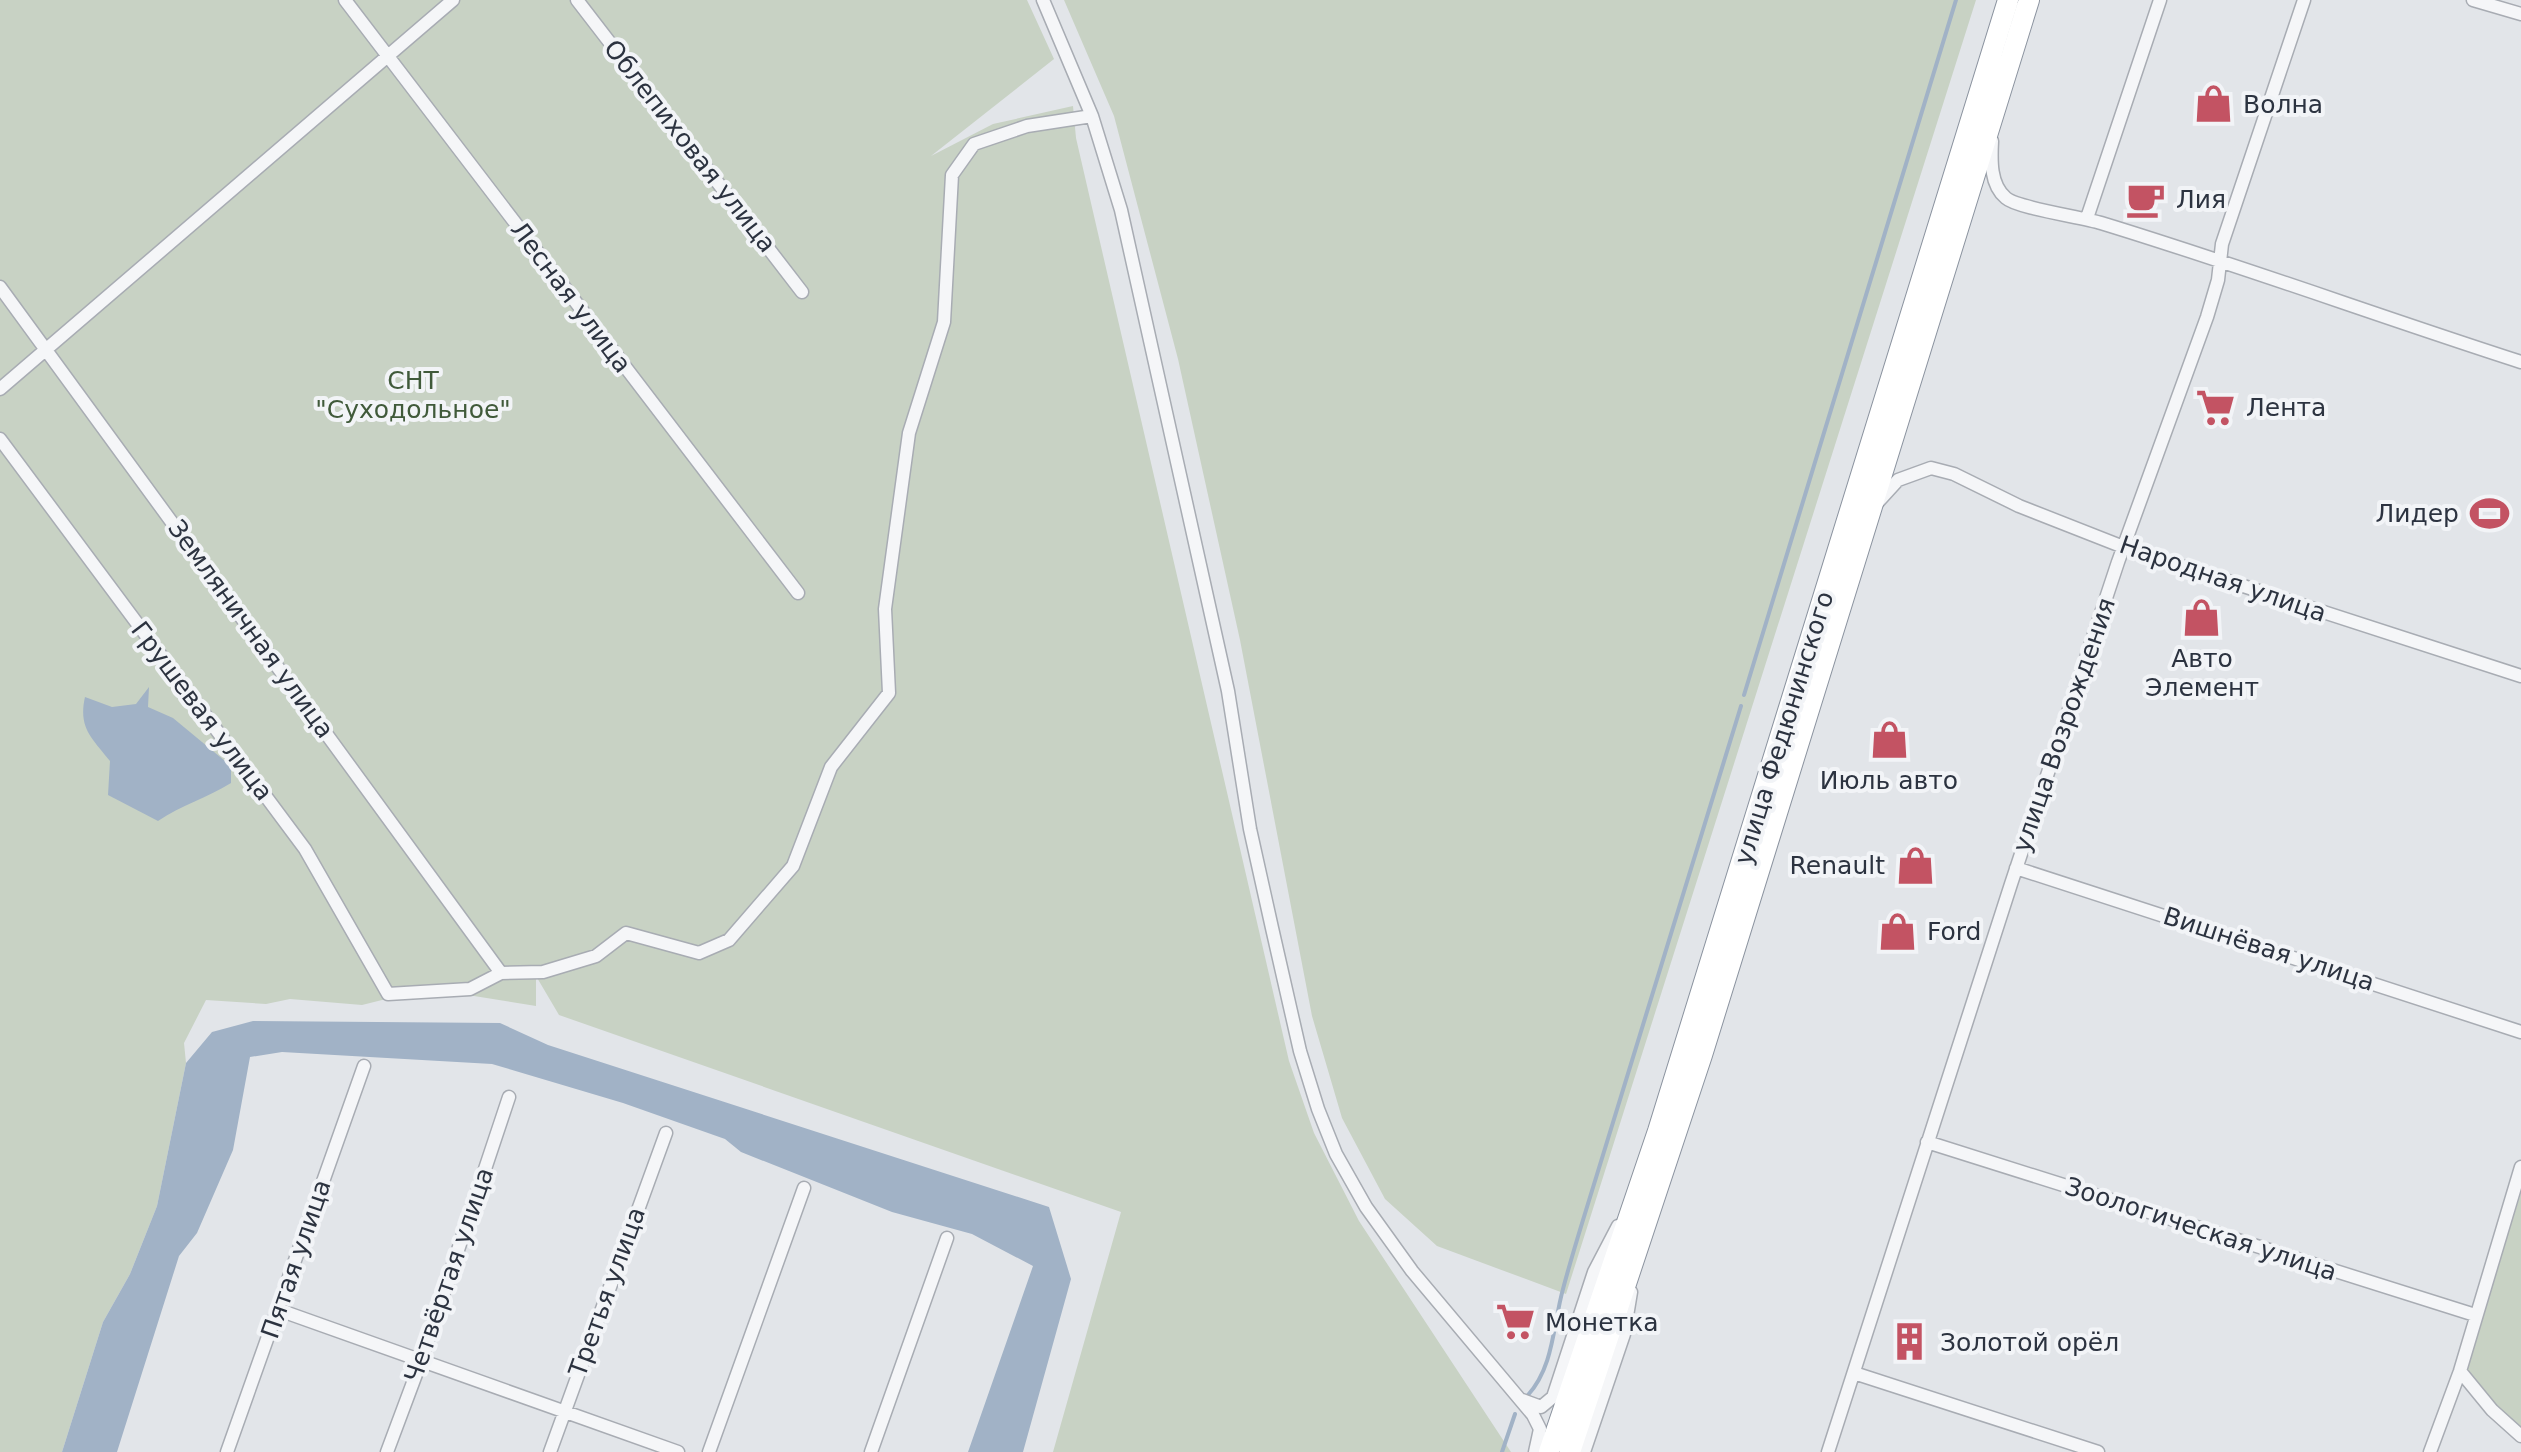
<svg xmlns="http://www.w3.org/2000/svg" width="2521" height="1452" font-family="'DejaVu Sans',sans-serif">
  <rect width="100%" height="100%" fill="#e2e5e9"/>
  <path fill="#c8d2c4" d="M0,0H1027L1054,59L931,156L993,124L1073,106L1076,138L1289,1061L1314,1133L1359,1221L1511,1452H1053L1121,1212L559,1015L536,976V1006L474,996L386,999L362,1005L290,999L266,1004L206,1000L184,1043L186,1063L157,1206L130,1274L103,1322L62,1452H0Z
    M1064,0H1976L1566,1294L1437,1246L1385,1199L1342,1118L1312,1016L1240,640L1178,359L1114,116Z
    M2521,1193V1430L2486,1397L2464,1370Z"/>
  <path fill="#a1b2c6" d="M149,687L148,707L173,718L231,766V783C207,798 181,805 158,821L108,795L110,761C92,738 78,728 85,697L112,707L136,704Z
    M253,1021L500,1023L548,1045L1049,1207L1071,1279L1023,1452H968L1033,1266L972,1234L892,1212L741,1152L725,1139L623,1103L492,1064L282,1052L250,1057L233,1150L197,1233L179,1256L117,1452H62L103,1322L130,1274L157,1206L186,1063L212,1032Z"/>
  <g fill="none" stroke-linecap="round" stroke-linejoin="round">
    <path stroke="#a1b2c6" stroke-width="4" d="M1744,695L1956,0
      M1528,1395C1554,1366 1553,1325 1563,1289C1569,1266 1576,1243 1583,1220L1741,706
      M1502,1452L1515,1414"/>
    <defs>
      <path id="minor" d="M345,0L798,593
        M577,0L802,292
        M1043,0L1092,116L1121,210L1228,691L1250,829L1272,928L1300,1051L1318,1109L1336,1154L1366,1207L1412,1271L1533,1415L1540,1429L1535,1452
        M2473,0L2521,14
        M1992,141C1991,160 1990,185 2006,198C2017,208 2082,217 2101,223C2242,266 2381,317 2521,362
        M2087,218L2160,0
        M0,287L501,973
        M0,389L453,0
        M0,439L305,849L388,994L470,989L501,973L543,972L596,956L626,933L699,953L729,940L793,866L831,767L889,693L885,609L909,433L944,322L952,175L974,144L1027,126L1092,116
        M1877,503L1898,480L1931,468L1954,474L2019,506L2126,548L2521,676
        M2016,868L2521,1032
        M1927,1142L2475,1315
        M279,1310L678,1452
        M2460,1371L2492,1410L2521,1436
        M1854,1373L2098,1452
        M1522,1400L1541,1407L1553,1397L1594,1272L1618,1226
        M227,1452L364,1066
        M387,1452L421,1361L509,1097
        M550,1452L666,1133
        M709,1452L804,1188
        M871,1452L947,1238
        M1584,1452L1624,1334L1631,1292
        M1828,1452L2011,884L2118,562L2207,317L2218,280L2222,244L2304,0
        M2430,1452L2460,1371L2521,1167"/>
      <path id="trunk" d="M1549,1452L1658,1131L2008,0
        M1570,1452L1702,1055L2029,0"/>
    </defs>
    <use href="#minor" stroke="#a8acb3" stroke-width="15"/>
    <use href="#trunk" stroke="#8b939f" stroke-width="22"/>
    <use href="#minor" stroke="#f5f6f8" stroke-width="12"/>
    <use href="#trunk" stroke="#fff" stroke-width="20"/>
  </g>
  <defs>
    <symbol id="shop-bare" viewBox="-9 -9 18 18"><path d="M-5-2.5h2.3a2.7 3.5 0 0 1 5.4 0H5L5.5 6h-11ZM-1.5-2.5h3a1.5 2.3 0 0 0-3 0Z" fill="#c35363" stroke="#f2f4f7" stroke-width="2.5" paint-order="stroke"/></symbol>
    <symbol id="cafe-bare" viewBox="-9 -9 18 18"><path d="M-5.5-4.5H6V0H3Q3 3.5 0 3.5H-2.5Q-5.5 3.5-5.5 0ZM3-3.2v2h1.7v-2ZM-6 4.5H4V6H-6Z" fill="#c35363" stroke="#f2f4f7" stroke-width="2.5" paint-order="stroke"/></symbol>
    <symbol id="supermarket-bare" viewBox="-9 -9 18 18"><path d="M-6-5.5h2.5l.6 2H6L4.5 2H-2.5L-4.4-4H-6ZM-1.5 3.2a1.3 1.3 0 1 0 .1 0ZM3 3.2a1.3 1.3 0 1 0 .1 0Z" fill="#c35363" stroke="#f2f4f7" stroke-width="2.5" paint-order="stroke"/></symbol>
    <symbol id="stadium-bare" viewBox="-9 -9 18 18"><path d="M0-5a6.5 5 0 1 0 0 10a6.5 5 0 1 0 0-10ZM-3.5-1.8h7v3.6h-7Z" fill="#c35363" stroke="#f2f4f7" stroke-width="2.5" paint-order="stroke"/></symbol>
    <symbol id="building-bare" viewBox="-9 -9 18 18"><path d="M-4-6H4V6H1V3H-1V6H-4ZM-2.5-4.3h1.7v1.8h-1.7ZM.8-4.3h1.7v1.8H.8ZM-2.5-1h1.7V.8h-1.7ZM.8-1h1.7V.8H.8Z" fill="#c35363" stroke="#f2f4f7" stroke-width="2.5" paint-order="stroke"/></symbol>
  </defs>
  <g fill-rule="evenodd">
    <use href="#shop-bare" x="2186" y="76" width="55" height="55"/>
    <use href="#cafe-bare" x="2118" y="172" width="55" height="55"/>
    <use href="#supermarket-bare" x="2188" y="380" width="55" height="55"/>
    <use href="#stadium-bare" x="2462" y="486" width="55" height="55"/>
    <use href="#shop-bare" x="2174" y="590" width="55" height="55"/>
    <use href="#shop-bare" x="1862" y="712" width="55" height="55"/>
    <use href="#shop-bare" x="1888" y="838" width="55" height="55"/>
    <use href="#shop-bare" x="1870" y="904" width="55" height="55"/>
    <use href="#supermarket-bare" x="1488" y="1294" width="55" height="55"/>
    <use href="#building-bare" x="1882" y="1314" width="55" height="55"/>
  </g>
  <g text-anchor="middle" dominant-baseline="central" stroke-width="8" stroke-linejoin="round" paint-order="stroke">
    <g font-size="25" fill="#2c3340" stroke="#f2f4f7" text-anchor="start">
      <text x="2243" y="104">Волна</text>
      <text x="2176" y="199">Лия</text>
      <text x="2246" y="407">Лента</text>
      <text x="2459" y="513" text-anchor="end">Лидер</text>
      <text x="2202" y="658" text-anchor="middle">Авто<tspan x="2202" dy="29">Элемент</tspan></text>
      <text x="1889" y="780" text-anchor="middle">Июль авто</text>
      <text x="1885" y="865" text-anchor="end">Renault</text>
      <text x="1927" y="931">Ford</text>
      <text x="1545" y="1322">Монетка</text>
      <text x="1940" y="1342">Золотой орёл</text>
    </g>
    <g font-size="25" fill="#2c3340" stroke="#f2f4f7">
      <text transform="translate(690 146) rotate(52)">Облепиховая улица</text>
      <text transform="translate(571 297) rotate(53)">Лесная улица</text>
      <text transform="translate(2223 579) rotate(19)">Народная улица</text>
      <text transform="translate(251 629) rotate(54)">Земляничная улица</text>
      <text transform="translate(202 711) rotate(53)">Грушевая улица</text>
      <text transform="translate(2064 725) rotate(-71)">улица Возрождения</text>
      <text transform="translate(1784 728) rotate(-73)">улица Федюнинского</text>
      <text transform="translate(2269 949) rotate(18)">Вишнёвая улица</text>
      <text transform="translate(2201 1229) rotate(18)">Зоологическая улица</text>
      <text transform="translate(296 1259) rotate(-71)">Пятая улица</text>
      <text transform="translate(449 1275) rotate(-71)">Четвёртая улица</text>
      <text transform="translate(607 1292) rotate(-70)">Третья улица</text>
    </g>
    <g font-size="25" fill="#405a3a" stroke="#f2f4f7">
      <text x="413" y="380">СНТ<tspan x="413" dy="29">"Суходольное"</tspan></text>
    </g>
  </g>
</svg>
